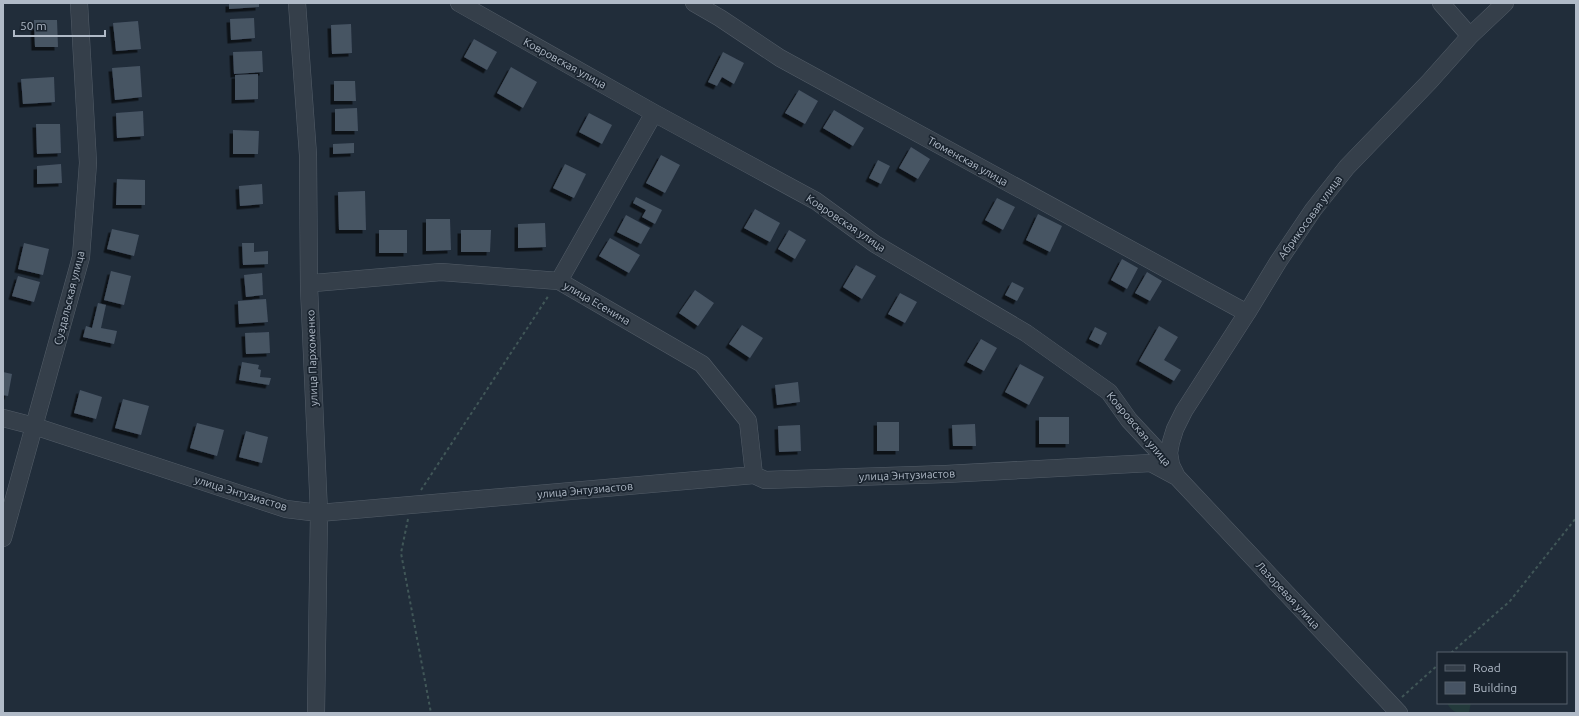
<svg xmlns="http://www.w3.org/2000/svg" width="1579" height="716" font-family="Ubuntu,sans-serif">
  <defs>
    <filter id="shadow"><feDropShadow dx="-3.5" dy="3.5" stdDeviation="0" flood-color="#0009"/></filter>
  </defs>
  <rect width="100%" height="100%" fill="#212d3a"/>
  <path fill="#233a3b" d="M1447,703H1471L1469,712C1459,714 1452,713 1447,703Z"/>
  <path fill="#475464" filter="url(#shadow)" d="M229,3H259V7L229,9Z
    M254,18L255,38L231,40L230,19Z
    M34,20H57L58,47H35Z
    M138,21L141,49L116,51L113,23Z
    M351,24L352,53L332,54L331,25Z
    M474,39L497,52L487,70L464,57Z
    M262,51L263,72L234,74L233,52Z
    M723,52L744,63L734,84L722,77L717,86L708,82Z
    M140,66L142,97L115,100L112,68Z
    M511,67L537,82L523,108L497,93Z
    M258,74V99L235,100V75Z
    M54,77L55,102L23,104L21,79Z
    M334,81H355L356,101H334Z
    M799,90L818,101L805,124L785,113Z
    M357,108L358,131H335V109Z
    M834,110L864,128L853,146L823,128Z
    M143,111L144,136L117,138L116,113Z
    M589,113L612,125L602,144L579,132Z
    M36,124H60L61,153L37,154Z
    M233,130L259,131L258,154H233Z
    M354,143V153L333,154V144Z
    M911,147L930,159L918,179L899,168Z
    M661,155L680,165L665,193L646,183Z
    M878,160L890,166L881,184L869,178Z
    M61,164L62,183L37,184V166Z
    M565,164L586,174L574,198L553,188Z
    M117,179L145,180V205H116Z
    M262,184L263,204L240,206L239,186Z
    M365,191L366,230H339L338,192Z
    M636,197L662,210L655,224L642,217L646,210L633,203Z
    M997,198L1015,207L1003,230L985,220Z
    M755,209L780,223L770,242L744,228Z
    M1038,214L1062,226L1050,252L1026,240Z
    M626,215L650,228L641,244L617,232Z
    M426,219H450L451,250L426,251Z
    M545,223L546,247L518,248V224Z
    M112,229L139,235L134,256L107,249Z
    M379,230H407V253H379Z
    M461,230H491L490,252H461Z
    M789,230L806,240L795,259L778,249Z
    M610,238L640,255L629,273L599,256Z
    M24,243L49,249L43,275L18,269Z
    M242,243H254V252L268,251V264L243,265Z
    M1122,259L1138,268L1127,289L1111,280Z
    M856,265L876,276L862,299L843,287Z
    M111,271L131,276L124,305L104,300Z
    M1147,272L1162,281L1150,301L1135,293Z
    M262,273L263,295L246,297L244,275Z
    M18,276L40,282L34,302L12,296Z
    M1012,282L1024,288L1017,301L1005,295Z
    M695,290L714,303L698,326L679,313Z
    M900,293L917,302L905,323L888,314Z
    M266,299L268,322L239,324L238,301Z
    M98,303L106,305L101,328L117,331L114,344L83,337L86,326L92,328Z
    M742,325L763,338L750,358L729,344Z
    M1159,326L1178,337L1164,360L1181,370L1174,381L1139,361Z
    M1095,327L1107,333L1101,345L1089,339Z
    M269,332L270,353L246,354L245,333Z
    M981,339L997,348L984,371L967,362Z
    M242,362L259,365L258,369L261,370L260,377L271,378L269,385L239,380Z
    M1020,364L1044,377L1029,405L1005,392Z
    M3,372L12,374L8,396L3,395Z
    M798,382L800,402L777,405L775,385Z
    M80,390L102,397L96,419L74,413Z
    M123,399L149,406L141,435L115,428Z
    M1039,417H1069V444H1039Z
    M877,422H899V451H877Z
    M197,423L224,430L217,456L190,448Z
    M975,424L976,446H953L952,425Z
    M800,425L801,451L779,452L778,426Z
    M246,431L268,437L262,463L239,457Z"/>
  <g fill="none" stroke-linecap="round" stroke-linejoin="round">
    <defs>
      <path id="minor" d="M297,3L308,155L309,287L319,513L316,713
        M459,3L654,113L816,201L875,244L1026,333L1109,392L1129,420L1171,465L1177,477L1399,713
        M694,3L720,18L780,58L1247,313
        M1441,3L1470,36
        M559,281L654,113
        M309,287L314,283L441,272L559,281L702,364L748,421L754,475
        M3,418L34,426L286,509L319,513L754,475L765,480L946,474L1151,463L1177,477
        M1171,465L1169,453L1171,442L1175,429L1184,411L1247,313L1278,262L1313,210L1347,167L1429,82L1470,36L1505,3
        M3,538L81,257L88,163L79,3"/>
    </defs>
    <use href="#minor" stroke="#535d68" stroke-width="18"/>
    <path stroke="#415758" stroke-width="2" stroke-dasharray="3 3" stroke-linecap="butt" d="M421,490L549,295
      M408,519L401,553L431,713
      M1451,653L1510,601L1576,518
      M1402,697L1438,665"/>
    <use href="#minor" stroke="#353f4a" stroke-width="17"/>
  </g>
  <g text-anchor="middle" dominant-baseline="central" stroke-width="3.5" stroke-linejoin="round" paint-order="stroke">
    <g font-size="11" fill="#b0bac7" stroke="#1a242f">
      <text transform="translate(565 63) rotate(29)">Ковровская улица</text>
      <text transform="translate(968 161) rotate(29)">Тюменская улица</text>
      <text transform="translate(1310 217) rotate(-54)">Абрикосовая улица</text>
      <text transform="translate(846 223) rotate(34)">Ковровская улица</text>
      <text transform="translate(69 298) rotate(-76)">Суздальская улица</text>
      <text transform="translate(597 303) rotate(30)">улица Есенина</text>
      <text transform="translate(312 358) rotate(-92)">улица Пархоменко</text>
      <text transform="translate(1139 429) rotate(50)">Ковровская улица</text>
      <text transform="translate(907 475) rotate(-2)">улица Энтузиастов</text>
      <text transform="translate(585 490) rotate(-5)">улица Энтузиастов</text>
      <text transform="translate(241 493) rotate(17)">улица Энтузиастов</text>
      <text transform="translate(1288 595) rotate(47)">Лазоревая улица</text>
    </g>
  </g>
  <rect width="1579" height="716" fill="none" stroke="#b0bac7" stroke-width="8"/>
  <rect x="1437" y="652" width="130" height="52" fill="#1a242f" stroke="#56606c"/>
  <rect x="1445" y="665" width="20" height="6" fill="#353f4a" stroke="#56606c"/>
  <text x="1473" y="672" font-size="12" fill="#b0bac7">Road</text>
  <rect x="1445" y="682" width="20" height="12" fill="#475464" stroke="#56606c"/>
  <text x="1473" y="692" font-size="12" fill="#b0bac7">Building</text>
  <path d="M14 30v6h91v-6" fill="none" stroke="#b0bac7" stroke-width="2"/>
  <text x="20" y="30" font-size="12" fill="#b0bac7" stroke="#1a242f" stroke-width="3" paint-order="stroke">50 m</text>
</svg>
